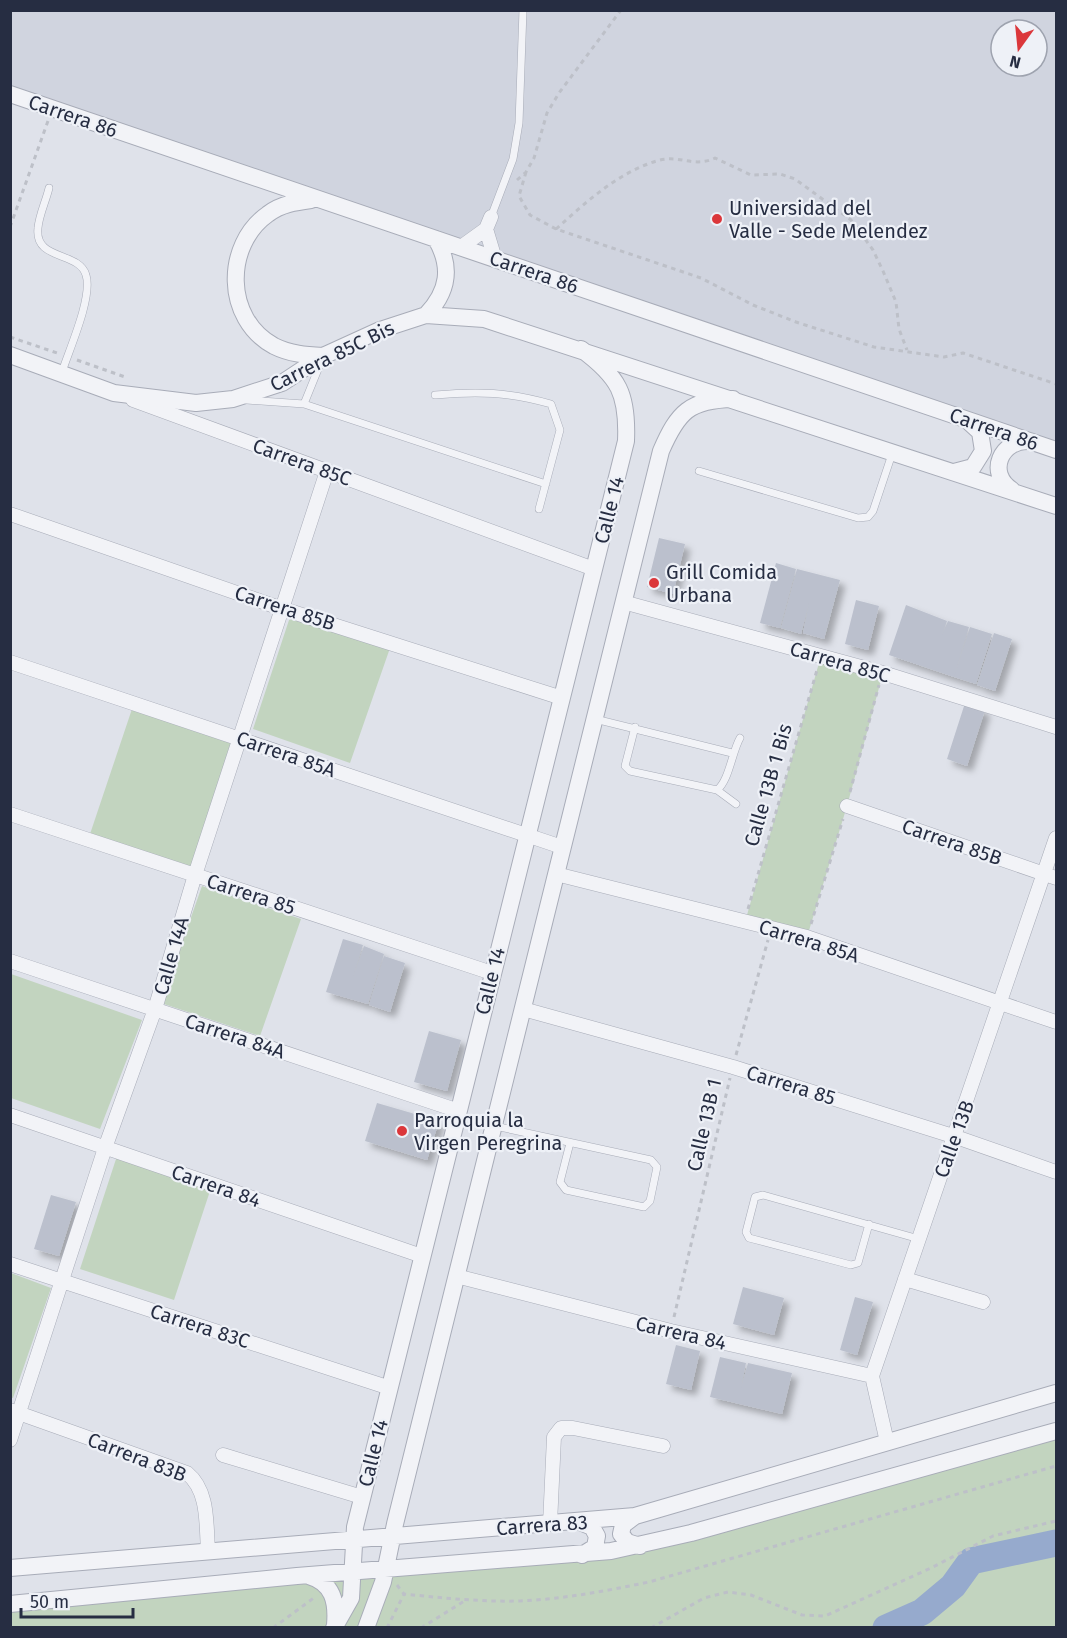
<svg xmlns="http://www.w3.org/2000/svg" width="1067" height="1638" font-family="'Fira Sans',sans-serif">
  <defs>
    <filter id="shadow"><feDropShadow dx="5.5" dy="5.5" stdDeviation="3" flood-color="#0004"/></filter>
  </defs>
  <rect width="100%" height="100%" fill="#dfe2ea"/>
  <path fill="#d0d4df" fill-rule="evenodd" d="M11,11H1056V450L11,94ZM1001,30H1037V66H1001Z"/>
  <path fill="#c2d4bf" d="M291,614L390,648L350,763L253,729Z
    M821,656L883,673L847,806L807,937L745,922Z
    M134,703L239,738L195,875L88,840Z
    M202,886L301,919L260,1036L161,1003Z
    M11,974L142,1020L100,1129L11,1098Z
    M117,1156L210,1191L174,1300L80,1269Z
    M11,1273L51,1288L13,1398L10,1397Z
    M1056,1431V1627L11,1628V1604L581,1555Z"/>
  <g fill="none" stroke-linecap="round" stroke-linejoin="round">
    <path stroke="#96aacd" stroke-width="27" d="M886,1628L922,1612L953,1586L971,1561L1056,1543"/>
  </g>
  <path fill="#bbc0cd" filter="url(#shadow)" d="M659,538L685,544L673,594L647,587Z
    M776,563L796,569L780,628L760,623Z
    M797,569L840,580L824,639L803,633L809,603L801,634L781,628Z
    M856,600L879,606L868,650L845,644Z
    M906,605L947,621L942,635L948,621L969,627L954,677L889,655Z
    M970,627L992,634L976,684L954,677Z
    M994,633L1012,639L995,691L977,685Z
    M965,703L985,710L967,766L947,759Z
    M343,939L363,945L353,977L364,946L384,954L368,1004L326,992Z
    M384,956L405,963L390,1012L369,1005Z
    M429,1031L461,1040L447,1091L414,1082Z
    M377,1103L439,1121L427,1160L365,1141Z
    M51,1195L76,1202L59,1256L34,1249Z
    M743,1287L784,1298L774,1335L733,1324Z
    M855,1297L873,1302L857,1355L840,1350Z
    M676,1345L700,1351L691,1390L666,1384Z
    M720,1357L746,1363L741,1388L748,1363L792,1373L782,1414L710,1397Z"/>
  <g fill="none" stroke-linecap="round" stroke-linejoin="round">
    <defs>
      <path id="service" d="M49,188C46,201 39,215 38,228C34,261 79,251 86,275C93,297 69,350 62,372
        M491,217L513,159L519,123L523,10
        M435,395C478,391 509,392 551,404L560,430L539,509
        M247,400L304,404L546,484
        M304,404L321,362
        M699,471L858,518L868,517L873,511L892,454
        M595,719L732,753
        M635,727L625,766L630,771L717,790L736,804
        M717,790C729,781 732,752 740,738
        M495,1126L651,1160L657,1167L650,1201L644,1207L566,1190L560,1182L570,1143
        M869,1224L858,1263L851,1265L749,1238L746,1232L755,1197L763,1195L919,1239"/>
      <path id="minor" d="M486,229L495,259
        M461,247L486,229L491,217
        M133,400L594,569
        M10,514L280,608L562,698
        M623,602L883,673L1056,727
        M10,662L562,847
        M847,806L1056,878
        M10,814L492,973
        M556,874L807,937L1056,1022
        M10,961L459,1111
        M523,1009L733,1067L956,1137L1056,1172
        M10,1115L422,1256
        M10,1264L390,1388
        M456,1276L671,1331L872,1376
        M905,1279L983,1302
        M10,1410L187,1473C209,1491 206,1524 208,1550
        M10,1440L105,1148L155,1009L195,875L327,471
        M887,1442L872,1376L1056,838
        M223,1455L362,1497
        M550,1524L554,1437L561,1428H573L663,1446"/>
      <path id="tertiary" d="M10,94L1056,450
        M311,200C296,202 281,204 268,214C224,245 224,319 274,346C290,354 306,355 323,356
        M426,315C449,291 452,267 436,239
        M10,355L114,393L196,403L233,399L282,383L323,356L380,330L426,315L484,319L1056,506
        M954,472L973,467L983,451L980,432L968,421
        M1012,490C986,473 1001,439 1030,441
        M635,1516L623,1525L621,1534L627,1542L640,1546
        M580,1522L592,1527L597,1536L595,1547L582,1555
        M10,1568L635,1516L1056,1393
        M309,1576C333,1583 337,1602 335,1625
        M10,1604L297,1576L611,1551L691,1533L1056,1431
        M334,1628L351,1598L355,1527L626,441C628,394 619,377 581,349
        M366,1628L383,1582L395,1524L661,451C678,412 689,400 733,399"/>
    </defs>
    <use href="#service" stroke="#a8acb8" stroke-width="8"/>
    <use href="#minor" stroke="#a8acb8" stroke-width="15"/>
    <use href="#tertiary" stroke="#a8acb8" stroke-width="18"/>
    <path stroke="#bdc0c8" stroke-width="3" stroke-dasharray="4.5 4.5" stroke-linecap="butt" d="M526,172L519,196L530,215L556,229L701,278L753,305L796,322L874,347L944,357L963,353L1056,384
      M517,180L526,172L534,158L547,113L559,93L621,10
      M10,227L48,121
      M556,229C587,201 620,171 660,160C680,155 694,168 715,158L751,175L780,174L795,179L851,220L873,250L883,271L896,302L899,329L907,350
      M10,337L60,354
      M77,360L125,377
      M850,792L879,685
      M748,909L817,670
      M811,924L843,819
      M736,1055L768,940
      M674,1317L730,1078
      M397,1585L404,1594C443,1598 481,1602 520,1601C563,1599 606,1591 649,1582L1056,1466
      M273,1628L315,1597
      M387,1628L404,1594
      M421,1628L466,1600
      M651,1628L704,1598L728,1592L751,1595L802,1615L825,1616L931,1568L993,1536L1056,1521"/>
    <use href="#service" stroke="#f2f3f7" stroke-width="7"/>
    <use href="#minor" stroke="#f2f3f7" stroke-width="14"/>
    <use href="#tertiary" stroke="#f2f3f7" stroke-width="16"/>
  </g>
  <g fill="#db373b" stroke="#eef1f7" stroke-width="2">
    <circle cx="717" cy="219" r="6"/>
    <circle cx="654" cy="583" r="6"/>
    <circle cx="402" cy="1131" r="6"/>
  </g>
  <g text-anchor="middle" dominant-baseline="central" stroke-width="4.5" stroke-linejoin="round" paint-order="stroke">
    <g font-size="20" fill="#262d42" stroke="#eef1f7">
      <text transform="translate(73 116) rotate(19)">Carrera 86</text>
      <text transform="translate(534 272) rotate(19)">Carrera 86</text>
      <text transform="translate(332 356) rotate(-26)">Carrera 85C Bis</text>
      <text transform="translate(994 429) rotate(19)">Carrera 86</text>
      <text transform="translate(302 462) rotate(20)">Carrera 85C</text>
      <text transform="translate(609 510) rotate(-76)">Calle 14</text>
      <text transform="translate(285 608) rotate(18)">Carrera 85B</text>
      <text transform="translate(840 662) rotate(16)">Carrera 85C</text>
      <text transform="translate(286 754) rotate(19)">Carrera 85A</text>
      <text transform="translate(768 785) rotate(-74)">Calle 13B 1 Bis</text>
      <text transform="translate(952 842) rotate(19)">Carrera 85B</text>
      <text transform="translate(251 894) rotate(18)">Carrera 85</text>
      <text transform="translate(809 941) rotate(17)">Carrera 85A</text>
      <text transform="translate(171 956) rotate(-74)">Calle 14A</text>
      <text transform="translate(490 981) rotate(-76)">Calle 14</text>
      <text transform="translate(235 1036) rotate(18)">Carrera 84A</text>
      <text transform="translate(791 1085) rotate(17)">Carrera 85</text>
      <text transform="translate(704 1125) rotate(-77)">Calle 13B 1</text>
      <text transform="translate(954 1139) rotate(-70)">Calle 13B</text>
      <text transform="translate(216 1186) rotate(19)">Carrera 84</text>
      <text transform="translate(200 1326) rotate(18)">Carrera 83C</text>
      <text transform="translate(681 1333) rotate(13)">Carrera 84</text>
      <text transform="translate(373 1453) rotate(-76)">Calle 14</text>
      <text transform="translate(137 1457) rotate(21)">Carrera 83B</text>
      <text transform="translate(542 1525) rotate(-4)">Carrera 83</text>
    </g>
    <g font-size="20" fill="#262d42" stroke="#eef1f7" text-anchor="start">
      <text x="729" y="208">Universidad del<tspan x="729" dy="23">Valle - Sede Melendez</tspan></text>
      <text x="666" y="572">Grill Comida<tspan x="666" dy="23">Urbana</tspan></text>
      <text x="414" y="1120">Parroquia la<tspan x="414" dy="23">Virgen Peregrina</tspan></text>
    </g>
  </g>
  <rect width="1067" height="1638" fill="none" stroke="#262d42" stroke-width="24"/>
  <g transform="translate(1019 48) rotate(195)"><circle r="28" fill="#eef1f7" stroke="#9ea3af" stroke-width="1.5"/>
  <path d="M0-4.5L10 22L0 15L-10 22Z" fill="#db373b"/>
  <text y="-9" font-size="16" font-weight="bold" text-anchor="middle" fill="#262d42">N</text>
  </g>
  <path d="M21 1608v9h112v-9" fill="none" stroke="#262d42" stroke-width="3"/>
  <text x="30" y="1608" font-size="18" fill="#262d42" stroke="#eef1f7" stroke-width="4.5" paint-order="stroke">50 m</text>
</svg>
